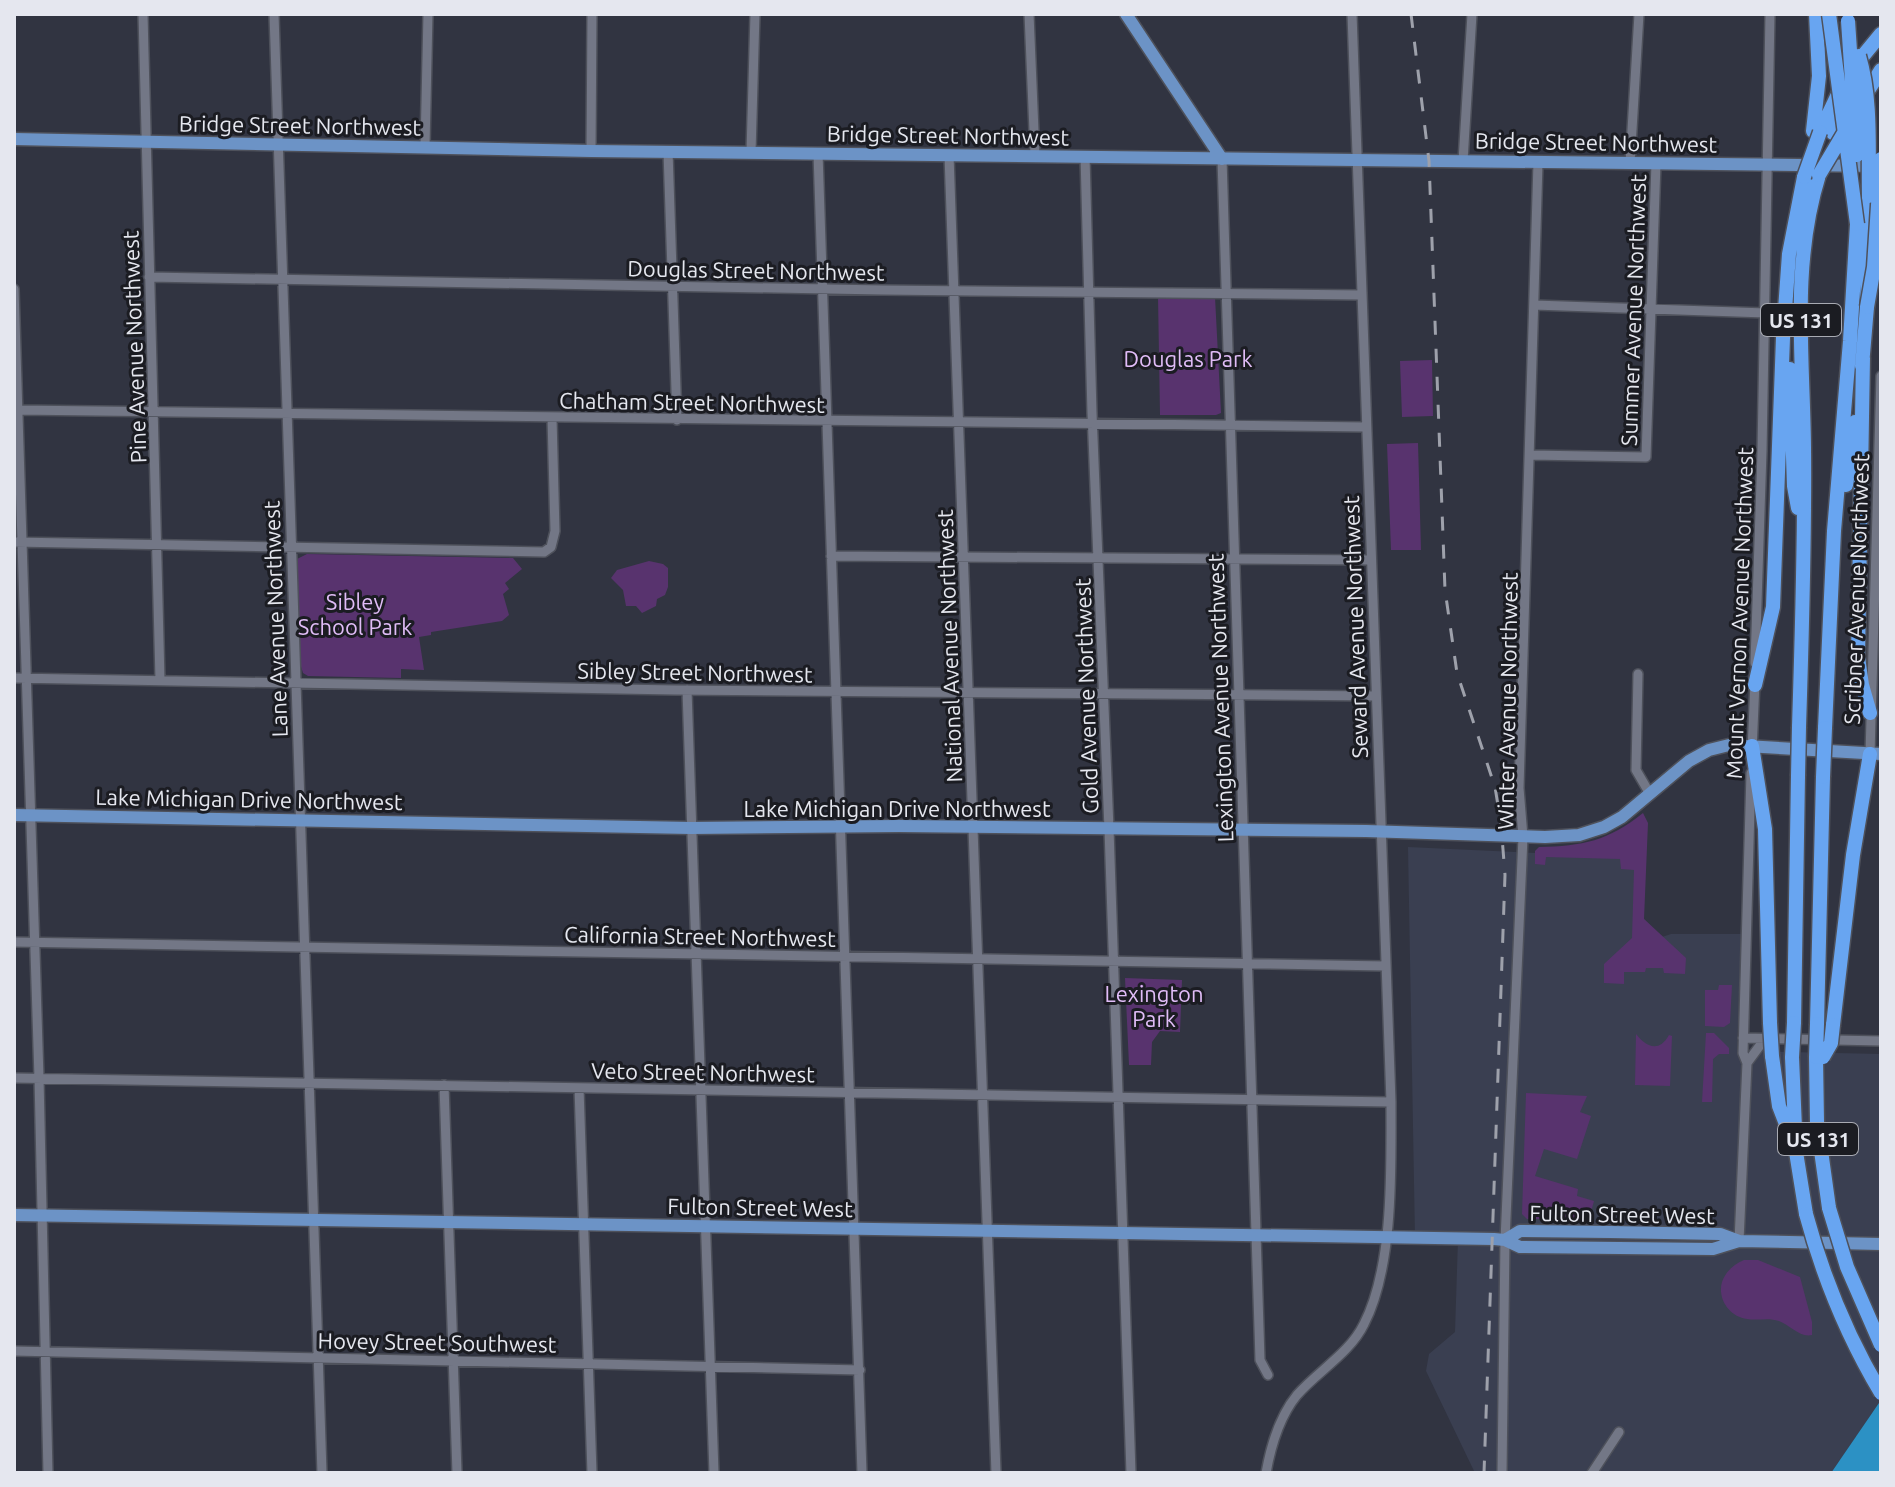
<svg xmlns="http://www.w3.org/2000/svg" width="1895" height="1487" font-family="Ubuntu,sans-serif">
  <rect width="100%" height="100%" fill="#313441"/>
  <path fill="#3a3f51" d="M1641,824L1640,915L1662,937L1671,934H1741L1737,1051L1881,1054V1400L1831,1473H1475L1426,1371L1429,1354L1455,1332L1458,1239L1415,1238L1408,847L1535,853L1589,851Z"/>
  <path fill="#58336e" d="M1158,296L1215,297L1221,413L1216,415H1160Z
    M1432,360L1433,416L1402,417L1400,361Z
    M1418,443L1421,550H1391L1387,444Z
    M307,554L513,558L522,569L505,583L509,589L503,594L509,615L502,621L431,632V635L419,637L424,670L401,669V678L308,676L303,673L300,663L297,559Z
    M649,561L663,564L668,568V587L665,595L657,599L656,606L642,613L636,606H626L623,590L611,578L617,570Z
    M1643,813L1648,823L1644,919L1686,958L1685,974L1664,973L1663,968H1646L1645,972H1624V984L1604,983V964L1632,938L1634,870L1621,869L1620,859L1546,857L1545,865L1535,864V851L1539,847C1583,846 1608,841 1643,813Z
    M1125,978L1182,980L1180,1032L1160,1031L1152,1042L1151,1065H1129Z
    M1719,985H1732L1730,1023L1724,1027L1705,1026V990H1718Z
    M1706,1033H1714L1729,1048V1054H1719L1713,1059L1712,1102H1702Z
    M1636,1034C1646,1047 1659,1053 1669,1035L1672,1036L1670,1086L1635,1085Z
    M1526,1093L1587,1096L1580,1112L1591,1116L1577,1159L1544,1149L1535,1176L1578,1189L1577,1196L1594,1201L1589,1219H1527L1522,1214Z
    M1744,1260H1758L1800,1277L1812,1322V1335C1800,1338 1790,1325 1779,1321C1768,1317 1758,1321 1747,1319C1730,1317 1717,1299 1722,1282C1726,1271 1734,1264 1744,1260Z"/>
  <path fill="#2c91c4" d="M1881,1400V1473H1831Z"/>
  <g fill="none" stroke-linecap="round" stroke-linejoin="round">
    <defs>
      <path id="minor" d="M143,14L160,680
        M274,14L322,1473
        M1029,14L1035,155
        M425,146L428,14
        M591,151L592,14
        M668,151L677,420
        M751,152L755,14
        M818,153L862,1473
        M949,155L996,1473
        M1085,156L1092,413L1109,829L1131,1473
        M1222,159L1260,1360L1268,1375
        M1463,161L1472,14
        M1630,163L1639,14
        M149,277L882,290L1362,295
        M14,289L39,1078L48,1473
        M1534,305L1766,313
        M18,410L1365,427
        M1530,455L1646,457L1656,163
        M14,542L544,552L551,547L555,531L552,418
        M831,556L1370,560
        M1755,663L1762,451L1770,14
        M1638,674L1636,770L1650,794
        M14,678L675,690L1376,696
        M687,690L714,1473
        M1752,751L1755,682
        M1870,754L1881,376
        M14,942L1386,966
        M1743,1038L1881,1041
        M1747,1063L1761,1044L1769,1040
        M14,1078L1391,1102
        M444,1085L457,1473
        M579,1088L592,1473
        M1739,1241L1747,1063L1743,1053L1751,773
        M14,1351L860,1370
        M1266,1473C1271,1445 1279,1417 1297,1395C1318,1371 1350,1353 1364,1324C1394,1266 1391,1167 1391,1102L1352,14
        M1502,1473L1505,1240L1523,837L1519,788L1538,163
        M1592,1473L1619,1432"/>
      <path id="major" d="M1126,14L1222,159
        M14,139L591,151L1878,166
        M14,815L691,828L899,826L1366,831L1545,837L1579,835L1604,827L1622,817L1689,761L1709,750L1729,745L1881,754
        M14,1215L1494,1239L1505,1240L1520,1247L1713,1249L1739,1241L1881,1244
        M1505,1240L1520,1231L1610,1232L1720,1234L1739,1241"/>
      <path id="highway" d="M1853,68L1881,34
        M1862,100L1881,70
        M1813,131L1819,76L1816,14
        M1820,132L1842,86
        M1833,133L1844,107
        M1863,358L1858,657L1862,685L1870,713
        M1862,366L1867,307L1869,196
        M1790,369L1794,486L1798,508
        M1846,485L1855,422
        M1755,685L1773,607L1783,338L1789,254L1804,177
        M1799,727C1802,634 1805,541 1804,447C1803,356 1791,264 1819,175
        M1825,728L1834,531L1850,341L1857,224
        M1752,746L1765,829L1770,1023
        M1794,1023L1798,776
        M1817,1024L1823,777
        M1833,1025L1853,855L1870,754
        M1772,1056L1779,1106L1791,1137
        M1792,1057L1796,1152L1806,1214
        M1816,1057L1817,1122L1829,1208"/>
    </defs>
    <use href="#minor" stroke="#4e515b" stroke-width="12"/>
    <use href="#major" stroke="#4e515b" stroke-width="15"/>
    <use href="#highway" stroke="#4e515b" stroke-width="17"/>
    <use href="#minor" stroke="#737786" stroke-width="9"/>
    <use href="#major" stroke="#6c93c6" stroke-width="12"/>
    <use href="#highway" stroke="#68a5f1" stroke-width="14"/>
    <path stroke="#9ea1ab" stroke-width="3" stroke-dasharray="14 14" stroke-linecap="butt" d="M1411,14L1429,161L1445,590L1457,673L1495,787L1501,824L1505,875L1484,1473"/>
    <defs>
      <path id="highway-bridge" d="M1829,14L1857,224
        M1848,21L1857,155
        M1859,56C1872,100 1868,150 1869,196
        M1819,175L1844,133
        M1804,177L1820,132
        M1867,307L1874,267L1881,159
        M1798,776L1799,727
        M1823,777L1825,728
        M1770,1023L1772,1056
        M1792,1057L1794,1023
        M1816,1057L1817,1024
        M1823,1057L1831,1043L1833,1025
        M1829,1208L1847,1267L1881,1345
        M1806,1214C1823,1277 1847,1336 1881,1393"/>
    </defs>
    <use href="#highway-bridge" stroke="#4e515b" stroke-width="17" stroke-linecap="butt"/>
    <use href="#highway-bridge" stroke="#68a5f1" stroke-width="14"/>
  </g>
  <g text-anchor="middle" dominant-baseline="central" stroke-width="6" stroke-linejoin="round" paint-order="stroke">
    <g fill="#1b1c22" stroke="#a8aab2" stroke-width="2">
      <rect x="1761" y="304" width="80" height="32" rx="6"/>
      <rect x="1778" y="1123" width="80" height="32" rx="6"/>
    </g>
    <g font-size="20" font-weight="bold" fill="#e5e7ef">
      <text x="1801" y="320">US 131</text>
      <text x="1818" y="1139">US 131</text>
    </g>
    <g font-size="22" fill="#e5e7ef" stroke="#1b1c22">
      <text transform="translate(300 125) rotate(1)">Bridge Street Northwest</text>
      <text transform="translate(948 135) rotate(1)">Bridge Street Northwest</text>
      <text transform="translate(1596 142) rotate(1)">Bridge Street Northwest</text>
      <text transform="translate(756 270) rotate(1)">Douglas Street Northwest</text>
      <text transform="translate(1633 310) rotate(-88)">Summer Avenue Northwest</text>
      <text transform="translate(134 347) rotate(-92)">Pine Avenue Northwest</text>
      <text transform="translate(692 402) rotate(1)">Chatham Street Northwest</text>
      <text transform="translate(1856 589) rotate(-88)">Scribner Avenue Northwest</text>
      <text transform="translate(1739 613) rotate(-88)">Mount Vernon Avenue Northwest</text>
      <text transform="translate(275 619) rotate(-92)">Lane Avenue Northwest</text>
      <text transform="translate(1355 627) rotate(-92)">Seward Avenue Northwest</text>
      <text transform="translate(949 646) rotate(-92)">National Avenue Northwest</text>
      <text transform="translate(695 672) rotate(1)">Sibley Street Northwest</text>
      <text transform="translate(1086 696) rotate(-92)">Gold Avenue Northwest</text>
      <text transform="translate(1220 698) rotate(-92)">Lexington Avenue Northwest</text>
      <text transform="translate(1507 701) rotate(-89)">Winter Avenue Northwest</text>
      <text transform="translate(249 799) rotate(1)">Lake Michigan Drive Northwest</text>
      <text x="897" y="808">Lake Michigan Drive Northwest</text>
      <text transform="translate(700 936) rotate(1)">California Street Northwest</text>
      <text transform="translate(703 1072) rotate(1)">Veto Street Northwest</text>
      <text transform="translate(760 1207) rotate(1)">Fulton Street West</text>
      <text transform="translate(1622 1214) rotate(1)">Fulton Street West</text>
      <text transform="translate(437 1342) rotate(1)">Hovey Street Southwest</text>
    </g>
    <g font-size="22" fill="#e0bcf7" stroke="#1b1c22">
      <text x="1188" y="358">Douglas Park</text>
      <text x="355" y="601">Sibley<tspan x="355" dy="25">School Park</tspan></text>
      <text x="1154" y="993">Lexington<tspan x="1154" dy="25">Park</tspan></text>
    </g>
  </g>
  <rect width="1895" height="1487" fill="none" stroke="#e5e7ef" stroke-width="32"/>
</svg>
